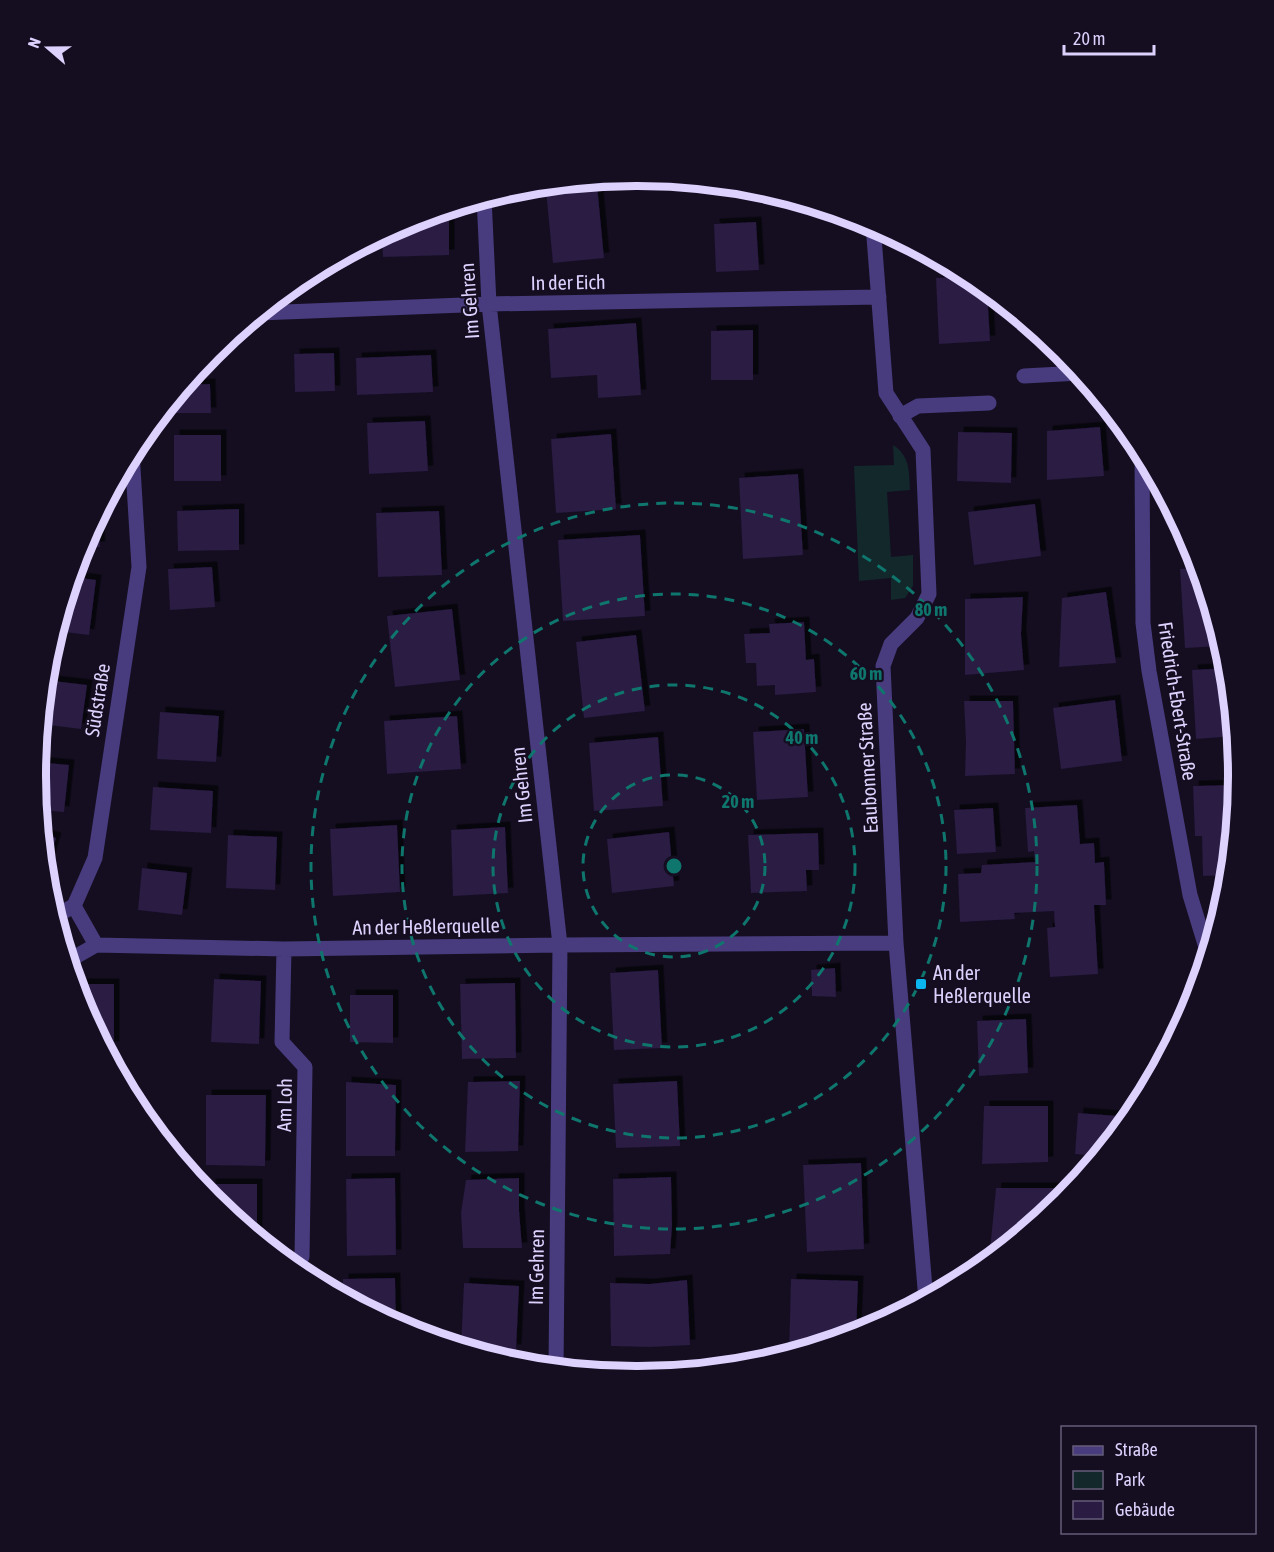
<svg xmlns="http://www.w3.org/2000/svg" width="1274" height="1552" font-family="'Asap Condensed',sans-serif">
  <defs>
    <filter id="shadow"><feDropShadow dx="5.5" dy="-5.5" stdDeviation="0" flood-color="#0009"/></filter>
  </defs>
  <rect width="100%" height="100%" fill="#150e21"/>
  <path fill="#12282b" d="M893,445C910,456 909,471 910,490L887,492L891,557L913,555V586L905,598L891,600V578L859,581L854,466L894,465Z"/>
  <path fill="#291b42" filter="url(#shadow)" d="M597,185L604,258L553,263L546,190Z
    M449,208V255L383,257L382,234L407,221Z
    M756,222L759,270L716,272L714,224Z
    M970,276L987,289L990,341L939,344L936,278Z
    M636,323L641,395L598,398L597,375L551,378L548,329Z
    M753,330V380H711V331Z
    M334,353L335,391L295,392L294,354Z
    M431,355L433,392L357,395L356,358Z
    M210,384L211,413H169V404L184,385Z
    M425,421L428,471L369,474L367,423Z
    M1100,427L1104,476L1047,480V431Z
    M958,432L1012,433L1011,483L957,481Z
    M611,434L616,509L556,513L551,439Z
    M174,435H221V481H174Z
    M798,474L803,555L743,559L739,478Z
    M1035,504L1041,556L974,565L968,512Z
    M239,509V550L178,551L177,511Z
    M439,511L442,575L378,577L376,513Z
    M98,516L100,547H81L82,546Z
    M1181,525L1192,546L1193,547H1183Z
    M640,535L645,616L563,621L558,540Z
    M212,567L215,607L170,610L168,569Z
    M1199,568L1222,646L1185,648L1180,569Z
    M72,577L96,580L89,635L56,631Z
    M1106,592L1116,663L1059,667L1062,598Z
    M1023,597L1021,634L1024,670L965,675V599Z
    M452,609L460,680L395,687L387,616Z
    M804,622L806,660L814,659L816,692L775,695V685L757,686L756,663H746L744,634L770,633L769,624Z
    M636,635L645,711L584,718L576,642Z
    M1227,668L1234,736L1196,739L1192,670Z
    M45,680L87,685L81,729L41,724Z
    M1115,700L1122,761L1061,769L1053,708Z
    M964,701H1013L1015,774L965,776L966,741Z
    M160,712L219,716L216,762L157,759Z
    M457,716L461,769L387,774L384,721Z
    M804,729L808,797L757,800L753,732Z
    M658,737L663,806L594,811L589,743Z
    M37,762L69,765L64,812L39,810L36,776Z
    M1237,785L1228,875L1203,876L1202,836H1195L1193,786Z
    M153,787L213,791L211,833L150,830Z
    M1077,805L1080,844L1094,843L1095,863L1104,862L1106,905H1094L1098,974L1050,977L1047,928L1055,927L1054,911L1014,913L1015,919L960,922L958,874L981,873L982,865L1035,862L1034,851L1028,852L1025,808Z
    M993,808L996,852L957,854L954,810Z
    M397,825L400,892L333,896L330,829Z
    M505,827L508,893L453,896L451,830Z
    M669,832L674,886L612,893L607,839Z
    M818,833L819,870H806L807,891L751,893L748,835Z
    M42,834L56,838L46,873Z
    M228,835L277,837L275,890L226,888Z
    M142,868L187,873L182,915L138,910Z
    M835,968L836,997L812,996L811,970Z
    M658,970L662,1048L614,1050L610,973Z
    M214,979L261,981L259,1044L211,1042Z
    M515,983L516,1058L462,1059L460,984Z
    M78,984H114V1047H104L82,1006L78,995Z
    M350,995H393V1043L350,1042Z
    M1026,1019L1028,1073L979,1076L977,1021Z
    M520,1081L518,1151L465,1152L468,1082Z
    M677,1081L680,1146L616,1148L613,1084Z
    M346,1082L396,1085L395,1156H346Z
    M206,1095H266L265,1166L206,1165Z
    M984,1106H1048V1162L982,1164Z
    M1078,1113L1131,1117L1099,1156L1075,1154Z
    M861,1163L864,1249L807,1252L803,1165Z
    M671,1177L672,1226L670,1254L614,1256L613,1179Z
    M395,1178L396,1255L347,1256L346,1179Z
    M519,1178V1210L522,1248H463L461,1213L466,1180Z
    M210,1184H257V1238L212,1201Z
    M996,1188H1067L1066,1196L1062,1201L989,1261Z
    M395,1278L396,1325L343,1297V1279Z
    M791,1279L858,1281L856,1334L789,1355Z
    M687,1280L690,1345L650,1347L611,1346L610,1283L650,1284Z
    M464,1283L519,1286L516,1350L461,1348Z"/>
  <g fill="none" stroke-linecap="round" stroke-linejoin="round">
    <path stroke="#483c7e" stroke-width="15" d="M484,197L489,304L560,945L556,1369
      M873,224L886,393L923,450L929,594L917,618L891,644L883,666L896,943L926,1300
      M259,313L489,304L879,297
      M1024,376L1080,373
      M900,416L918,406L989,403
      M1142,451L1143,623L1149,671L1190,895L1208,954
      M55,916L74,906
      M96,945L74,906L95,858L139,567L132,452
      M284,949L282,1042L305,1067L302,1257L292,1267
      M68,961L96,945L284,949L560,945L896,943"/>
  </g>
  <g fill="none" stroke="#0f766e" stroke-width="3" stroke-dasharray="10 8">
    <circle cx="674" cy="866" r="91"/>
    <circle cx="674" cy="866" r="181"/>
    <circle cx="674" cy="866" r="272"/>
    <circle cx="674" cy="866" r="363"/>
  </g>
  <rect fill="#0bb6ef" stroke="#150e21" stroke-width="2" x="915" y="978" width="12" height="12" rx="3"/>
  <g text-anchor="middle" dominant-baseline="central" stroke-width="4.5" stroke-linejoin="round" paint-order="stroke">
    <g font-size="20" fill="#ddd1fd" stroke="#150e21">
      <text transform="translate(568 282) rotate(-1)">In der Eich</text>
      <text transform="translate(469 301) rotate(-94)">Im Gehren</text>
      <text transform="translate(97 700) rotate(-81)">Südstraße</text>
      <text transform="translate(1178 701) rotate(81)">Friedrich-Ebert-Straße</text>
      <text transform="translate(867 768) rotate(-93)">Eaubonner Straße</text>
      <text transform="translate(521 785) rotate(-96)">Im Gehren</text>
      <text transform="translate(426 926) rotate(-1)">An der Heßlerquelle</text>
      <text transform="translate(284 1105) rotate(-89)">Am Loh</text>
      <text transform="translate(536 1267) rotate(-89)">Im Gehren</text>
    </g>
    <g font-size="20" fill="#ddd1fd" stroke="#150e21" text-anchor="start">
      <text x="933" y="972">An der<tspan x="933" dy="23">Heßlerquelle</tspan></text>
    </g>
  </g>
  <path d="M0 0H1274V1552H0ZM636 186H638A590 590 0 0 1 1228 776V776A590 590 0 0 1 638 1366H636A590 590 0 0 1 46 776V776A590 590 0 0 1 636 186Z" fill="#150e21" fill-rule="evenodd"/>
  <path fill="none" stroke="#ddd1fd" stroke-width="8" d="M636 186H638A590 590 0 0 1 1228 776V776A590 590 0 0 1 638 1366H636A590 590 0 0 1 46 776V776A590 590 0 0 1 636 186Z"/>
  <circle cx="674" cy="866" r="9" fill="#0f766e" stroke="#150e21" stroke-width="3"/>
  <g font-size="18" text-anchor="middle" font-weight="bold" fill="#0f766e" stroke="#150e21" stroke-width="4.5" stroke-linejoin="round" paint-order="stroke">
    <text x="931" y="616">80 m</text>
    <text x="866" y="680">60 m</text>
    <text x="802" y="744">40 m</text>
    <text x="738" y="808">20 m</text>
  </g>
  <rect x="1061" y="1426" width="195" height="108" fill="#150e21" stroke="#655c79" stroke-width="1.5"/>
  <rect x="1073" y="1446" width="30" height="9" fill="#483c7e" stroke="#655c79" stroke-width="1.5"/>
  <text x="1115" y="1456" font-size="18" fill="#ddd1fd">Straße</text>
  <rect x="1073" y="1471" width="30" height="18" fill="#12282b" stroke="#655c79" stroke-width="1.5"/>
  <text x="1115" y="1486" font-size="18" fill="#ddd1fd">Park</text>
  <rect x="1073" y="1501" width="30" height="18" fill="#291b42" stroke="#655c79" stroke-width="1.5"/>
  <text x="1115" y="1516" font-size="18" fill="#ddd1fd">Gebäude</text>
  <g transform="translate(48 48) rotate(290)" stroke="#150e21" stroke-width="4.5" paint-order="stroke">
  <path d="M0-4.5L10 22L0 15L-10 22Z" fill="#ddd1fd"/>
  <text y="-9" font-size="16" font-weight="bold" text-anchor="middle" fill="#ddd1fd">N</text>
  </g>
  <path d="M1064 45v9h90v-9" fill="none" stroke="#ddd1fd" stroke-width="3"/>
  <text x="1073" y="45" font-size="18" fill="#ddd1fd" stroke="#150e21" stroke-width="4.5" paint-order="stroke">20 m</text>
</svg>
